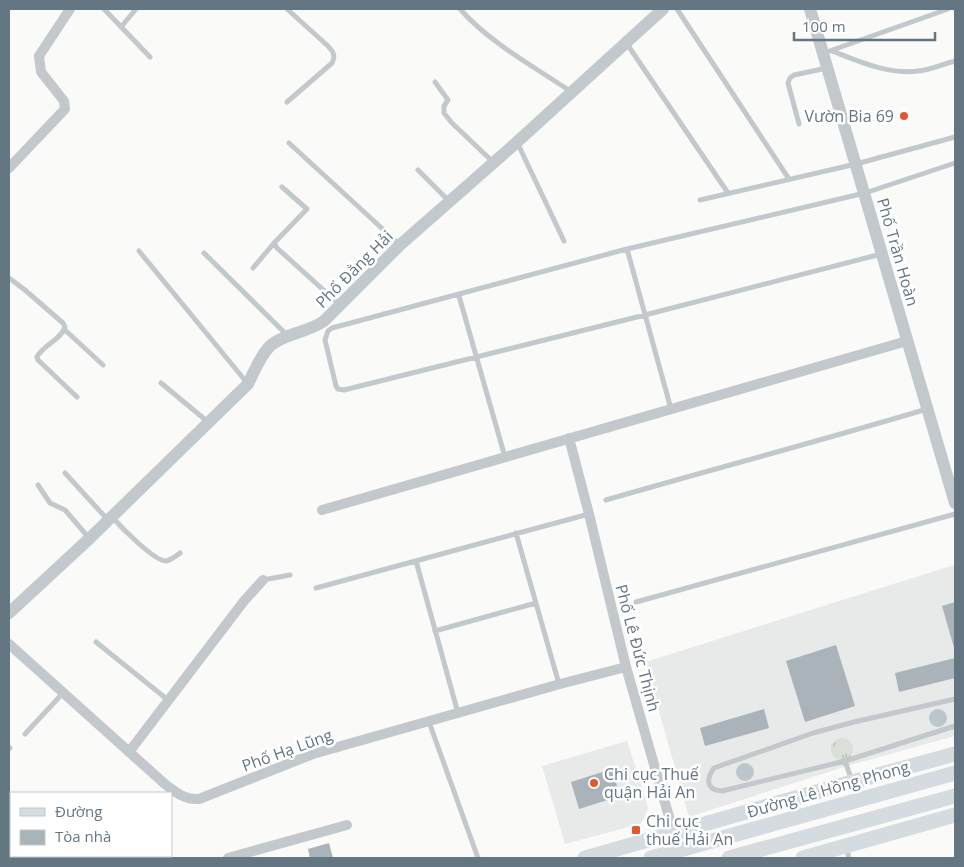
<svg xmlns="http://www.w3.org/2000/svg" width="964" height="867" font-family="'Open Sans',sans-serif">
  <defs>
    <pattern id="grass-tufts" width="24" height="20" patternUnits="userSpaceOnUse" patternTransform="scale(1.25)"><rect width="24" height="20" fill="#dadfd7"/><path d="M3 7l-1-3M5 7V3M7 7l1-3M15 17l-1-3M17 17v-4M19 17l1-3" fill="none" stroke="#b4b9b4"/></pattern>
  </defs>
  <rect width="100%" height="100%" fill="#fafaf8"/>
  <path fill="#e8e9e9" d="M954,565L955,570V736L847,766L689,817L645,662Z
    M627,741L646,800L648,809L644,819L640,824L565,844L542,766Z"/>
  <path fill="url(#grass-tufts)" d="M831 749a11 11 0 1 1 22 0a11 11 0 1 1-22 0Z"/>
  <path fill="#bbc7cb" d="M929 718a9 9 0 1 1 18 0a9 9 0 1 1-18 0Z
    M736 772a9 9 0 1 1 18 0a9 9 0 1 1-18 0Z"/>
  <path fill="#aab3b9" d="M955,602V651L942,606Z
    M836,645L855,706L805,722L786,661Z
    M955,658V678L899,692L895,673Z
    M764,709L769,728L705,746L700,728Z
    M612,769L620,796L579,809L571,782Z
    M329,843L333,858H310L308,849Z"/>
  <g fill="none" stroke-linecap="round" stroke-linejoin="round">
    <path stroke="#c3c8cc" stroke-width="5" d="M104,9L150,57
      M460,9C490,43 533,66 570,91
      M677,9L789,179
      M121,27L136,9
      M627,44L728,193
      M832,51C858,61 888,75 918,71C930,70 943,64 955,61
      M824,53L948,9
      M435,82L448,100L444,106V113L452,123L493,162
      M287,102L332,63C336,55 333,52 328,46L287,9
      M799,124L788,83L790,78L794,75L827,68
      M517,142L564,241
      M289,143L399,244
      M418,170L449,201
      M282,187L307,209L274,243L277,248L340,305
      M700,200L856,164L955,137
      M627,249L671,409
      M139,251L248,384
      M204,253L287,335
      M881,254L645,315L344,390L338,389L336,386L325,340L328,331L332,328L627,249L865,193L955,163
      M253,268L274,243
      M9,278L25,290L63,323L65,327C61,340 43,345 37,357L38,360L77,397
      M459,296L505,457
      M65,330L103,365
      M161,383L208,422
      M65,473L108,520
      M38,485L50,503L65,510L89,538
      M606,500C713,469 820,441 927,409
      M112,517C121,527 154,561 166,561C171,560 176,556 180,553
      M516,533L559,684
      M416,561L458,713
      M263,580L290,575
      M316,588L589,514
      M636,602L955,514
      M435,631L536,603
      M96,642L168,700
      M955,699L854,722L813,733L714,768C706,779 706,790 722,791L845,761L955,726
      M429,722L478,858
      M25,734L63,693
      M9,749L10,748
      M845,761L852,781
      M9,825L11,827
      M846,847L849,858
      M81,856L84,858"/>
    <path stroke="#c3c8cc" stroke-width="10" d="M9,168L65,109L64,101L41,72L39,56L70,9
      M569,438L589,514L626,667L670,820L679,832L707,841
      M322,510L907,341
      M9,644L166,785C177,793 185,800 199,799L313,754L560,684L626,667
      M129,752L244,601L263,580
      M228,858L347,825"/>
    <path stroke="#c3c8cc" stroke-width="12" d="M810,9L955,503
      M9,613L90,538L248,384C254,372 260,356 270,346C283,334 309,332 324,321L400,245L517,142L663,9"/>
    <path stroke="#d6dbdf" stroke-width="15" d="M585,858L852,782L955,754
      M651,858L955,773
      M729,858L955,796
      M803,858L955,815"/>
  </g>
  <g fill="#e4572e" stroke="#fff" stroke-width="2">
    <circle cx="904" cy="116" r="5"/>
    <circle cx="594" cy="783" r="5"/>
    <rect x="631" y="825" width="10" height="10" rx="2.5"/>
  </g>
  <g text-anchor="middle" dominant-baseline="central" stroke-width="5" stroke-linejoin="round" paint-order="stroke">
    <g font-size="16" fill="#657683" stroke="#fff" text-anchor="start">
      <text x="894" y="116" text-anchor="end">Vườn Bia 69</text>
      <text x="604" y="774">Chi cục Thuế<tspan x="604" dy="18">quận Hải An</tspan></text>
      <text x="646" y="821">Chi cục<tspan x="646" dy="18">thuế Hải An</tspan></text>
    </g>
    <g font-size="16" fill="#657683" stroke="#fff">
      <text transform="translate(898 252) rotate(74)">Phố Trần Hoàn</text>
      <text transform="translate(354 269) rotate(-45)">Phố Đằng Hải</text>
      <text transform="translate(638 648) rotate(75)">Phố Lê Đức Thịnh</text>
      <text transform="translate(287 750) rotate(-20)">Phố Hạ Lũng</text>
      <text transform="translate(828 789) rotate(-16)">Đường Lê Hồng Phong</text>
    </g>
  </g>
  <rect width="964" height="867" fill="none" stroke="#657683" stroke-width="20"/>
  <rect x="10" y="792" width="162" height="65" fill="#ffffff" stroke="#c1c8cd"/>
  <rect x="20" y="808" width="25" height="8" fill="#d6dbdf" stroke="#c1c8cd"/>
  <text x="55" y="817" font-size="15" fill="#657683">Đường</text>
  <rect x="20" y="830" width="25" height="15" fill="#aab3b9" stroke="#c1c8cd"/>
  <text x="55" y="842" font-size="15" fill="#657683">Tòa nhà</text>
  <path d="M794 32v8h141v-8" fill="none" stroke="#657683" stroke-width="2.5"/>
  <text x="802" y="32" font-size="15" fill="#657683" stroke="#ffffff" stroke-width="4" paint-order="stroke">100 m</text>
</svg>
